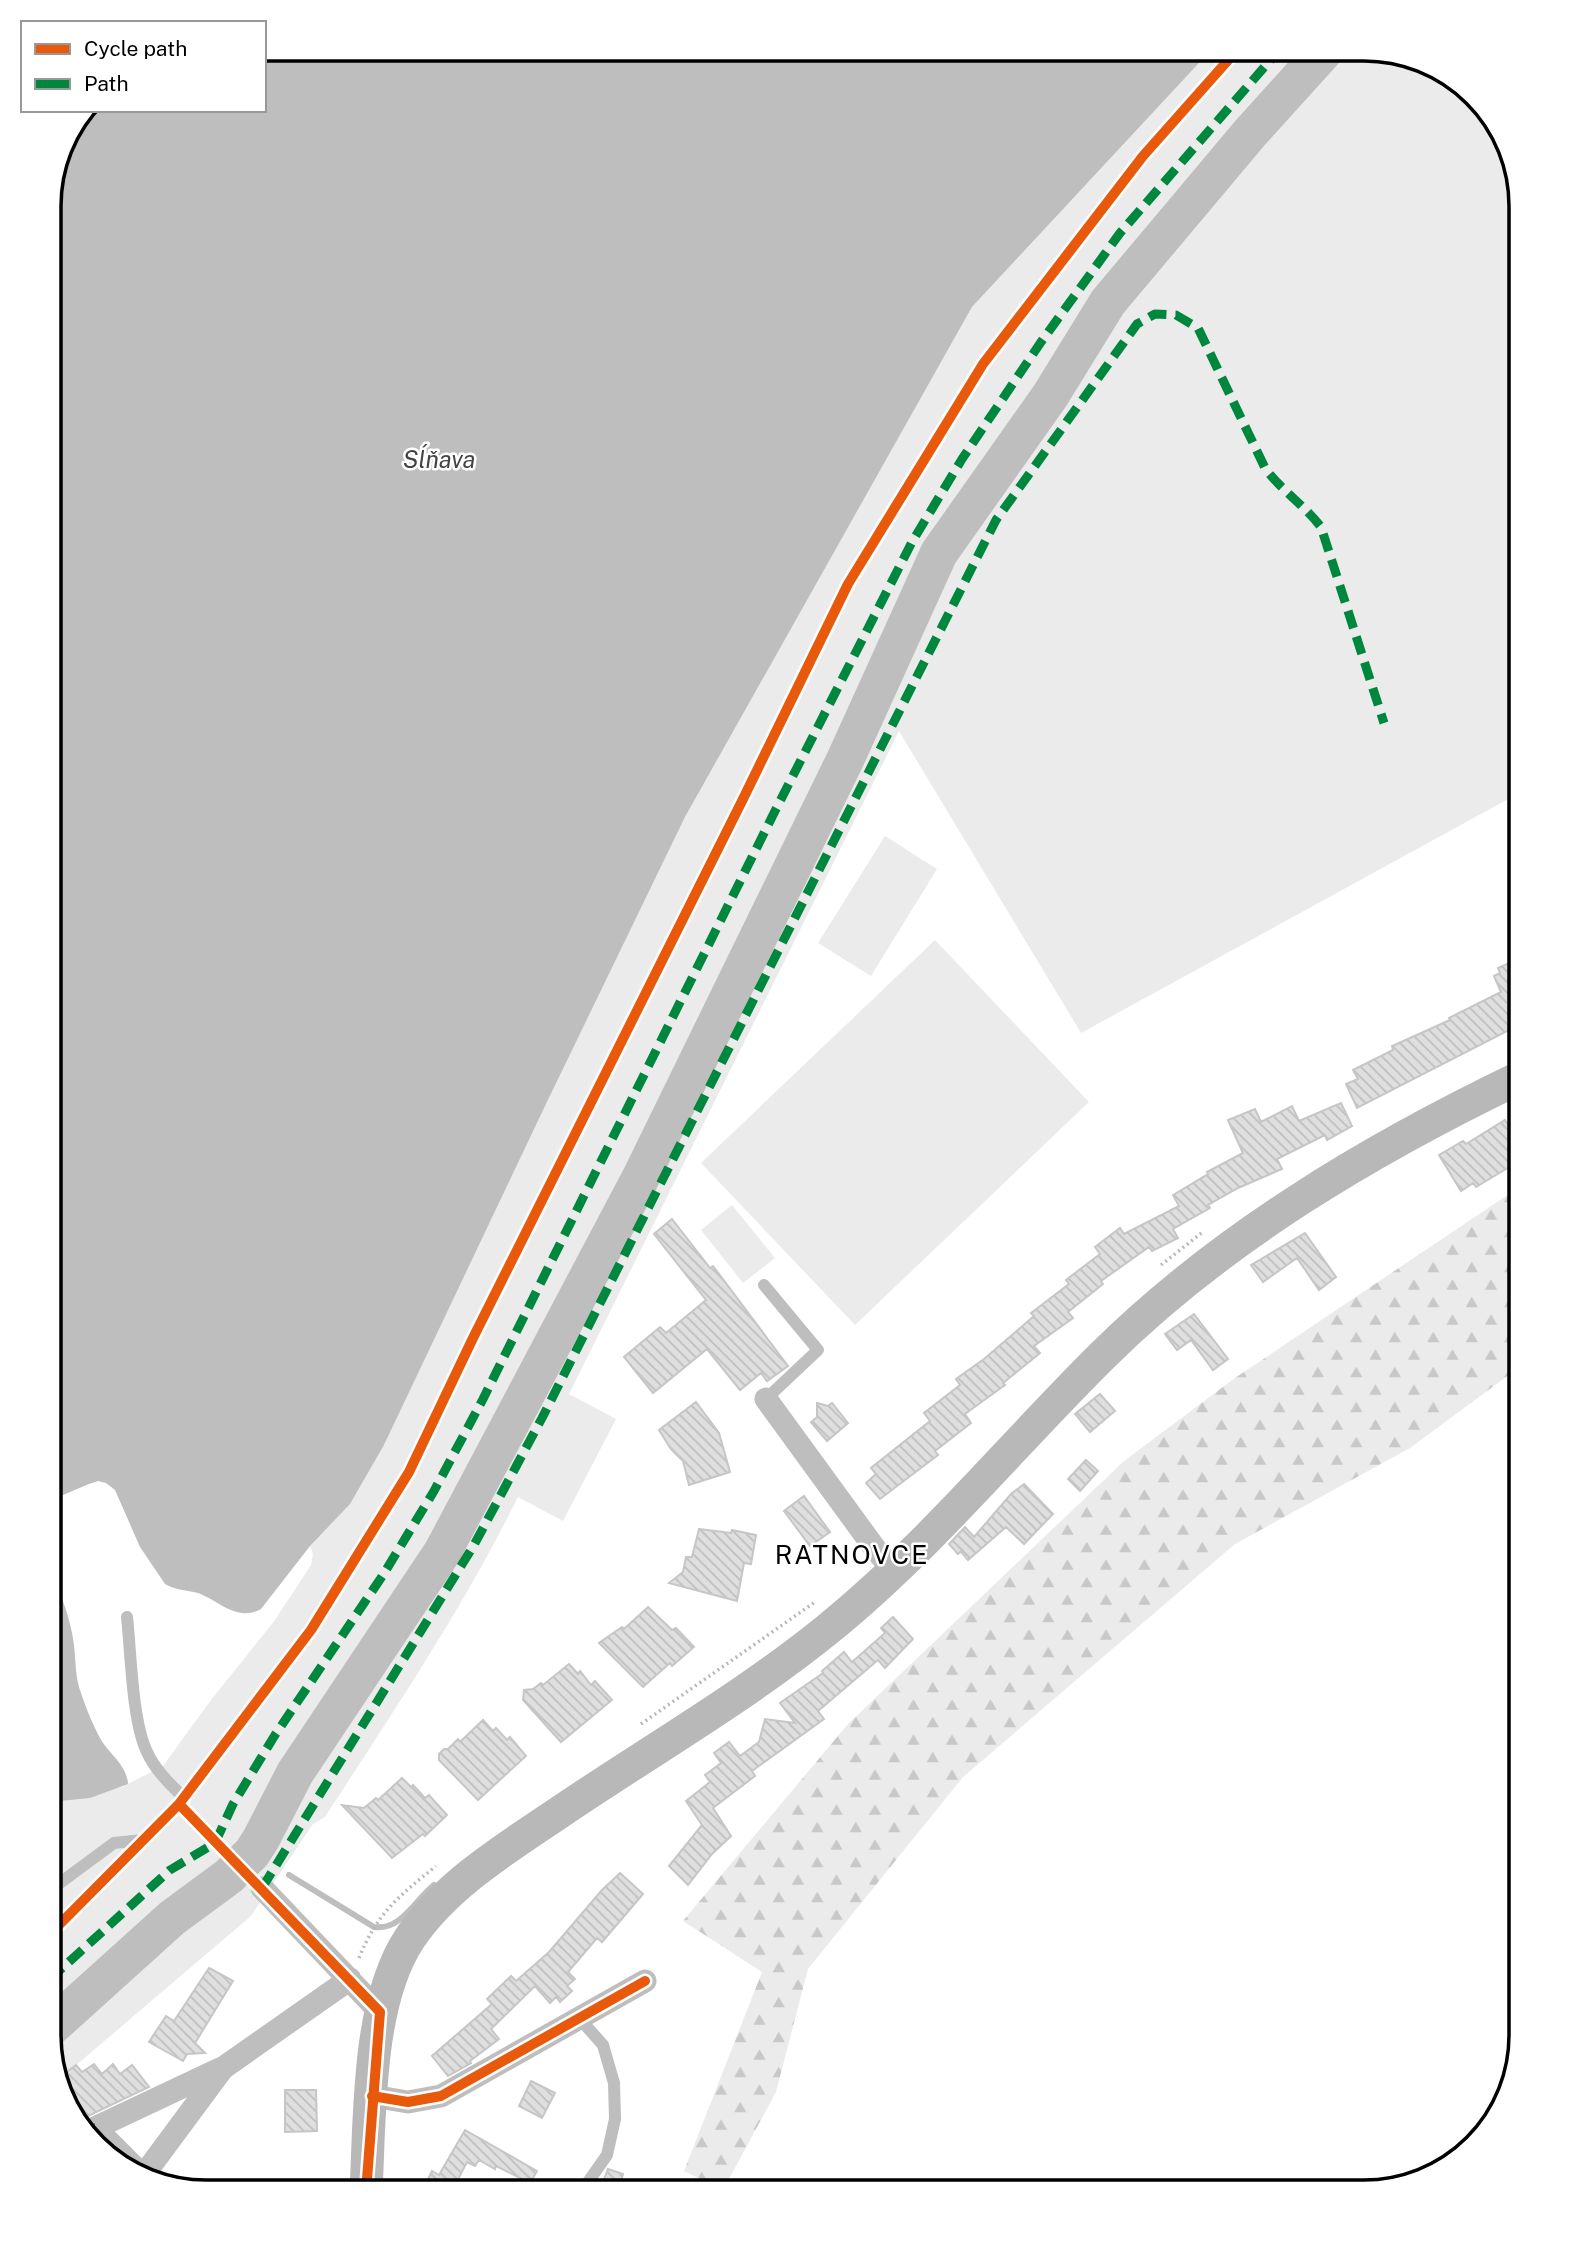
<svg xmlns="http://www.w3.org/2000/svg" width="1570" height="2241" font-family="'Public Sans',sans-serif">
  <defs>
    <pattern id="forest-firs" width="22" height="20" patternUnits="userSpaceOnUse" patternTransform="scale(1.75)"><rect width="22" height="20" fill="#ebebeb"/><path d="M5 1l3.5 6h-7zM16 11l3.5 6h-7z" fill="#c8c8c8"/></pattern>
    <pattern id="building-back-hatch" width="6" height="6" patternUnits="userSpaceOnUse" patternTransform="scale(1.75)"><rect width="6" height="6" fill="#dfdfdf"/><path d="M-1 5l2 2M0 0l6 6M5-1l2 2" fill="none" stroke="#bebebe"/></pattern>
  </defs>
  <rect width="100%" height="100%" fill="#fff"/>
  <path fill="#ebebeb" d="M1212,49H1374L1443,70L1500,127L1521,206V792L1081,1033L899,731L569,1394L616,1419L563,1521L518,1497C462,1610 393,1712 325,1817L313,1824L251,1916L61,2078L49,2035V1802L122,1787L163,1766L211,1700L275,1620L311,1565L313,1554L310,1546L350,1503L384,1445L546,1104L685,817L972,307Z
    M885,836L937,869L871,976L818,943Z
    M935,940L1089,1102L855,1325L701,1163Z
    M732,1205L775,1258L743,1283L701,1230Z"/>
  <path fill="url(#forest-firs)" d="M1521,1186V1366L1410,1448L1235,1544L963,1777L808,1969L776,2092L723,2190L684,2171L762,1972L683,1921L848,1724L1124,1461L1235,1378Z"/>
  <path fill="#bebebe" d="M264,49H1212L972,307L685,817L546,1104L384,1445L350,1504L310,1546L261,1609C236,1622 220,1601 198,1593C187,1590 175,1590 165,1584L140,1547L115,1490L106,1483L98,1481L89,1484L49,1501V195L65,137L85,110H264Z
    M49,1573C62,1593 71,1621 74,1645C76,1662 75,1677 81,1693C86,1708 93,1725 100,1738C109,1754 127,1765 128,1784L90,1798L49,1802Z"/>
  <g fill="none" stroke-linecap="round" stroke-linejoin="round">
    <path stroke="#bebebe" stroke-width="6" d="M255,1849L264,1856
      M289,1875L374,1927C401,1931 415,1900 434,1885"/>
    <path stroke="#bebebe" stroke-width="38" d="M49,2029L172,1918L229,1876L252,1853L261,1839L295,1773L443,1551L640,1179L845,760L939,553L1050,396L1108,302L1250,133L1326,49"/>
  </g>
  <path fill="url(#building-back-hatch)" stroke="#c6c6c6" stroke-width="2" d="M1514,961L1521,976V1024L1357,1108L1346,1084L1358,1079L1353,1070L1393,1050L1392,1046L1450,1020L1449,1018L1501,992L1494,976L1500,973L1498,968Z
    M1341,1103L1352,1126L1327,1140L1325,1135L1277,1159L1282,1169L1238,1188L1208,1205L1210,1208L1173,1229L1178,1238L1152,1251L1149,1247L1101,1281L1103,1284L1068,1312L1073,1318L1034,1346L1040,1353L1003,1383L1005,1385L965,1414L971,1423L935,1451L938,1455L880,1499L866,1483L876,1474L871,1468L930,1421L924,1413L960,1385L956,1379L984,1359L1034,1316L1031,1313L1069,1284L1066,1280L1100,1254L1095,1247L1120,1228L1124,1234L1179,1206L1173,1195L1208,1174L1207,1172L1243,1153L1228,1120L1255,1109L1261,1122L1292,1106L1299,1121Z
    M1505,1120L1521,1148V1160L1476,1187L1473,1183L1461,1191L1439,1155L1463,1141L1466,1144Z
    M672,1219L710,1268L713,1266L788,1366L767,1381L761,1373L740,1390L707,1349L653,1393L624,1357L660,1327L666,1333L706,1300L654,1234Z
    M1305,1233L1336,1277L1319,1290L1297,1258L1263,1282L1251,1265Z
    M1194,1314L1228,1359L1213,1370L1191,1340L1177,1350L1165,1334Z
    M1100,1394L1115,1411L1090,1432L1075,1414Z
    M696,1402L719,1433L730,1472L689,1485L683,1461L671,1449L659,1430Z
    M817,1403L828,1406L832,1403L848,1423L827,1441L811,1422L817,1417Z
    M1086,1460L1098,1471L1080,1491L1068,1479Z
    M1024,1484L1053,1514L1024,1544L1006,1527L968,1560L961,1552L963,1549L958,1554L949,1544L965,1527L974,1537L1011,1494Z
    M804,1496L830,1532L810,1546L784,1511Z
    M699,1529L731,1533L732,1530L756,1535L751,1564L744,1563L737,1601L669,1583L683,1572L686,1557H692Z
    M648,1607L672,1630L676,1628L694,1647L672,1666L670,1663L643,1687L599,1643L622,1627L624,1629Z
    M893,1617L913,1639L885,1668L878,1660L818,1711L824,1719L752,1771L755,1776L713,1808L731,1836L712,1854L688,1885L669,1866L702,1825L686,1801L710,1782L705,1775L721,1763L714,1753L729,1742L740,1756L759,1742L765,1719L795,1723L780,1703L823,1673L822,1671L844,1652L852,1662L885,1633L881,1628Z
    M569,1664L578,1674L580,1671L591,1685L595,1681L612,1700L561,1742L523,1700L524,1690L533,1689L541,1683L543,1685Z
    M483,1720L493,1731L496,1728L507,1740L510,1737L526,1756L478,1800L439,1760V1754L444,1749H448L458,1739L460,1742Z
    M402,1778L411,1787L413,1785L425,1798L429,1795L447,1815L425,1836L423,1834L392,1858L342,1805L364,1808L376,1798L378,1800Z
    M620,1873L643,1894L602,1942L597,1938L568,1972L575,1979L567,1986L572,1991L560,2002L556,1997L550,2003L535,1986L491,2029L499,2039L470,2061L471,2063L448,2076L432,2056L492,2004L487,1999L511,1976L516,1981L549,1952L602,1890Z
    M209,1968L233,1981L195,2043L205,2053L187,2054L183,2061L149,2042L166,2016L174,2021Z
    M94,2064L102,2074L113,2064L120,2074L132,2065L149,2087L88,2116L62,2083L60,2077L76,2065L82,2072Z
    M531,2081L555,2093L542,2118L519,2106Z
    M285,2090H316L317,2131L285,2132Z
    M465,2130L537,2171L530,2183L496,2166L495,2169L479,2160L475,2166L467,2162L456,2183L473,2192H422L432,2171L439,2175Z
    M608,2169L623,2174L618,2192H599Z"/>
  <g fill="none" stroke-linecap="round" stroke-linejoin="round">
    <path stroke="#b9b9b9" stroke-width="3.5" stroke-dasharray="2 3.5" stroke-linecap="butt" d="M1512,1050L1521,1046
      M1161,1265L1204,1231
      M641,1724L815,1602
      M359,1958C377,1913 399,1896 436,1866"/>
    <path stroke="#bebebe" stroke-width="12" d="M764,1285L818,1350L766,1399
      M127,1617C131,1653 132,1721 147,1752C155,1770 170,1784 184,1798
      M179,1804L262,1888
      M49,1891L114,1843L143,1840
      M49,1935L179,1804L311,1630L409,1472L473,1338L743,799L848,584L983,364L1143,156L1238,49
      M579,2018L603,2045L614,2083L615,2119L607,2155L581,2192"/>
    <path stroke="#bebebe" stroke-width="23" d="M766,1399L876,1550L894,1571
      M262,1888L380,2012
      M372,2096L408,2102L441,2096L645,1981
      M142,2175L95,2128L220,2069
      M143,2176L223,2068L350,1979"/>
    <path stroke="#b8b8b8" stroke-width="33" d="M366,2192C370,2115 367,2002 410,1938C446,1885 505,1849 557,1814C648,1752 743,1698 828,1629C929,1547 1011,1446 1102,1356C1221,1238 1371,1149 1521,1077"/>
    <path stroke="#00873e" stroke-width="9" stroke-dasharray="18 9" stroke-linecap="butt" d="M262,1888L474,1545L542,1418L996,520L1137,324L1155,314L1176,315L1198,328L1265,468C1281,490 1304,505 1321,527L1384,723
      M49,1980L170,1870L215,1843L233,1804L275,1735L383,1575L434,1491L483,1399L775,811L912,542L962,459L1041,342L1120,233L1280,49
      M69,2109L87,2128H95"/>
    <defs>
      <path id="cycleway" d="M179,1804L380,2012L366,2192
        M49,1935L179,1804L311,1630L409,1472L473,1338L743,799L848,584L983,364L1143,156L1238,49
        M372,2096L408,2102L441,2096L645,1981"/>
    </defs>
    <use href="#cycleway" stroke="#fff" stroke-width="15"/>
    <use href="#cycleway" stroke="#e8590c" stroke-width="10"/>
  </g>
  <g text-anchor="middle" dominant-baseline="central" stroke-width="5" stroke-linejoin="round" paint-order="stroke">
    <g font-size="24" font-style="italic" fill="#434343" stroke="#fff">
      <text x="439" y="459">Sĺňava</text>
    </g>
    <g font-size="26" letter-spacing="2" fill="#000" stroke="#fff">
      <text x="852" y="1554">RATNOVCE</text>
    </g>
  </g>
  <path d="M0 0H1570V2241H0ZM206 61H1364A145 145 0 0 1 1509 206V2035A145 145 0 0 1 1364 2180H206A145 145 0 0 1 61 2035V206A145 145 0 0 1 206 61Z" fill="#fff" fill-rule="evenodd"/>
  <path fill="none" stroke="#000" stroke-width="3.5" d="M206 61H1364A145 145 0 0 1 1509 206V2035A145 145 0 0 1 1364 2180H206A145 145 0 0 1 61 2035V206A145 145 0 0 1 206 61Z"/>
  <rect x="21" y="21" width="245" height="91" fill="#ffffff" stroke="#999999" stroke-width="2"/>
  <rect x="35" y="44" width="35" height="10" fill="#e8590c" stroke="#999999" stroke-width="2"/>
  <text x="84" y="56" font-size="21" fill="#000000">Cycle path</text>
  <rect x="35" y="79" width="35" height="10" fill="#00873e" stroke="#999999" stroke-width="2"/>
  <text x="84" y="91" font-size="21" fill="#000000">Path</text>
</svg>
